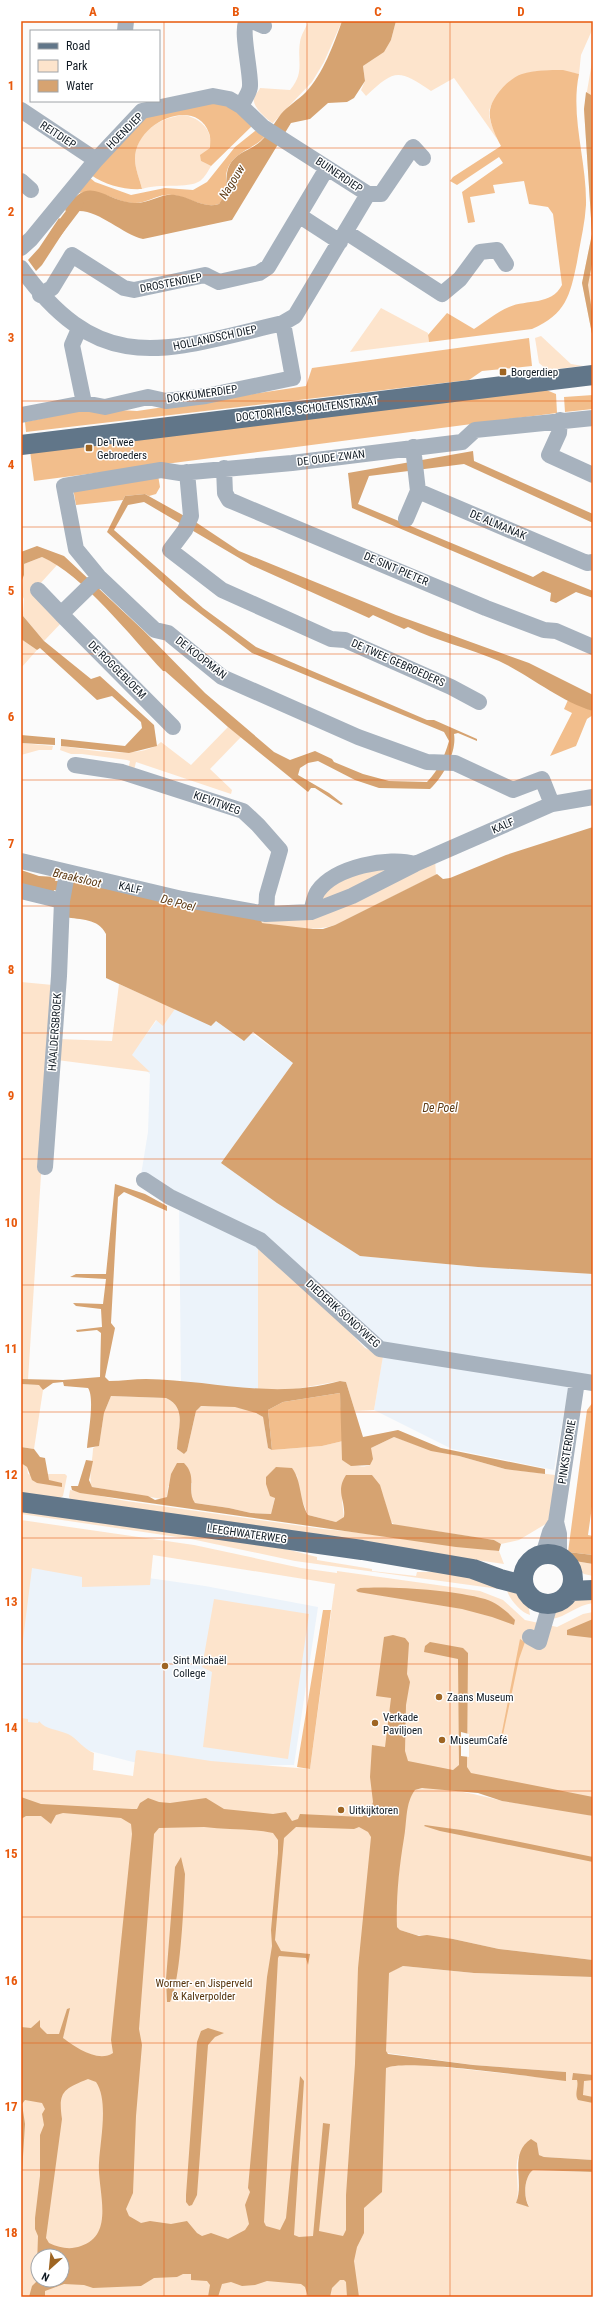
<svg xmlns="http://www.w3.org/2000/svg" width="614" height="2318" font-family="'Roboto Condensed',sans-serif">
  <rect width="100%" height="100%" fill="#fbfbfb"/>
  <path fill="#ecf3fa" d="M184,984L293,1063L221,1163L360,1256L478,1267L593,1274V1375L571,1372L554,1470L452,1449L374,1410L384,1348L258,1245V1390L181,1383L179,1196L141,1175L148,1132L150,1074L130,1056Z
    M21,1560L205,1586L318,1607L294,1765L185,1766L133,1762L90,1751L21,1725Z"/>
  <path fill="#fde4cc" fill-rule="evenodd" d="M309,21H342L324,62L312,82L273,123C267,120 252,106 254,99C255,94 259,91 260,88L290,90C305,72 297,62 300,42C301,35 306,27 309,21Z
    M396,21H593V28L581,55L579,74C548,68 520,67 499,94C495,99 489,106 489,113C489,121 495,131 497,139L454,78L431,91C398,69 395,69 366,96L361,90L365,81L363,66L375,58L391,40Z
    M593,56V339L582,283L592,234L584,109Z
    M183,115C199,117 214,130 210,148C209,152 204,157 201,161L211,166C208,171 205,177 200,181C188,189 159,183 142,189C140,180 135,169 135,159C135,132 160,118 183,115Z
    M381,308L428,333L429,342L350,352Z
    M541,336L571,364L583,366L547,370L539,363L535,338Z
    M42,557L58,564L38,586L64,620L44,641L23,616L24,599L22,595L24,564Z
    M21,639L37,650L21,668Z
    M228,727L241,737L210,769L232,790L231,794L136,762L134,770L128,769L130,761L127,760L82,754H71L60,750L61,746C86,749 141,761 161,742L191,765Z
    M21,743L53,746L52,750H39L21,755Z
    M435,859L436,875L335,925C312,933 286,926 262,923L261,920L285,918Z
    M404,863L330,903L321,900L320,893L341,879Z
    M21,982L53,985L28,1380L21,1379Z
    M119,984L175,1009L163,1026L156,1020L132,1055L150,1072L57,1060L59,1039L112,1041Z
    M258,1245L309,1290L365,1348L383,1356L374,1410L355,1411L346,1382L340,1381L285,1391L258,1390Z
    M21,1384L40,1385L43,1390L34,1449L21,1447Z
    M111,1396L166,1398C188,1408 177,1430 177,1449L184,1454L187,1451L196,1411L201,1406C207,1407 213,1405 220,1405C235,1406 251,1409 263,1417L268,1448L272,1450L322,1446L343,1441L342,1460C352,1464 360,1469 370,1465L371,1448L394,1437L431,1450L459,1456L505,1469L555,1475L549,1522L519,1540L501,1544L494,1540L395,1525L390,1521L383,1495L372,1475H346L342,1501L344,1518L336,1522L308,1515L299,1493L297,1475L275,1497L271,1514L251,1513L229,1508L195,1503L191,1499L192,1483L168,1486L167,1497L162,1499L92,1487C88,1481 93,1458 93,1448L99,1445L104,1413Z
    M21,1463L27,1467L28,1474L49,1480L46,1474H65L67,1476L63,1496L57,1500L21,1495Z
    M70,1490L126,1501L323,1529L344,1531V1527L345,1531L499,1551L504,1564L72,1502L69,1497Z
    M21,1509L270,1545L317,1557V1560L372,1569V1571L416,1576L417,1572H447L502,1583L499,1589L295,1561L191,1539L21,1514Z
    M21,1520L194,1545L301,1568L337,1573V1571L480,1591L503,1600L525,1620L557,1627L583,1614L593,1612V1802L419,1771L414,1791C429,1781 484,1797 503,1801C532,1806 563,1809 593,1816V1960L499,1949L453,1939L416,1935L400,1930L397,1927L396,1899L400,1857L390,1972L403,1966L474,1973L593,1977V2160L544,2157L539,2155L537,2143C532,2147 524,2151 519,2156C513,2165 521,2190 516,2203L529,2206C523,2197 524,2177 533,2170L593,2172V2297H21V1718L28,1719V1722L38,1723L39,1721C46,1730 57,1729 68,1734C78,1739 83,1749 94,1753L93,1770L133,1776L136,1751L138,1750L211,1761L310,1769L335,1584L153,1555L150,1585L82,1587V1577L32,1568L21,1656ZM387,2053L473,2065L566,2072V2080L424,2065H391L387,2067ZM38,2256H62V2280H38Z
    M575,1561L593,1564V1576L584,1574L576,1567Z
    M507,1590L520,1593L528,1604L530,1615C521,1613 509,1599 507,1590Z
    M593,1596V1603C577,1605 566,1617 552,1619L554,1609L569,1599Z
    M214,1599L309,1614L288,1759L203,1747L212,1672L202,1667Z"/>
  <path fill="#f2be8c" d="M563,70L579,74C570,117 587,161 586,205C585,224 580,243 577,262C570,296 566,314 532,329L429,342L428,335L447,313L474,329C485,322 497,312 509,307C527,299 551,306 562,285L553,214L548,207L529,204L524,181L493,185L495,193L470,197L475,222L468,223L462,192L503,163L499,157L457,185L450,181L453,177L501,146C496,137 488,120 490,110C492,97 509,78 522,74C534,70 550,70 563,70Z
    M199,102L230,105L253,125L211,166L201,161L200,155L210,148C210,144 211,137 209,133C196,96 135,122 135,159C135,169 140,180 142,189C124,190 105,185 91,175L146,115Z
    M261,130L266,135C256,148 239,150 230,164C221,178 232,188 219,204C201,210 185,193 166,195C154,196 145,204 133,203C111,201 100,186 76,194L89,177L95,182L131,195L165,188L193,190L207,182L235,147L255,131Z
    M529,338L532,366L482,371L469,380L26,432L25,422L78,411L100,409L137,411L306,386L312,368Z
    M539,387L556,394L557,413L34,481L30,451Z
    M593,395V409L565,412L564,397Z
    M158,475L160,487L156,494L149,496L145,494L125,496L123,500L76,505L73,488Z
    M568,700L593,711V715L587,719L576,746L550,756L572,713L564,709Z
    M340,1393L343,1441L322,1446L272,1450L268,1410L283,1402Z
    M593,1402V1499L588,1535L593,1536V1555L568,1552L587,1410Z
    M323,1610H331L310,1769L297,1767Z
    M520,1639L525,1642L519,1659L501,1744L500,1742Z"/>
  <path fill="#d6a371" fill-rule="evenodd" d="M342,21H396L391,40L384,52L363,66L365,81L354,98L347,102L328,103L310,119L291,123L232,220L143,239C122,234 98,209 77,211L72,217L65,210C89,172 103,201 134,203C148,204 161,193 175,195C191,197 203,209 219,204C232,187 221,174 233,160C241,151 253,149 261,141C269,133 274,123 281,114C288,106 298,100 306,92C323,74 334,44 342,21Z
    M586,92L591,95L593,259L588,285L593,318V339L582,283L592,234L584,109Z
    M59,218L68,225L42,265L36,271L28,260L39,248Z
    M473,451L474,461L593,514V523L464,464L369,476L358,504L533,577L543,571L593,591V598L576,592L556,603L550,601L551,593L352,508L348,473Z
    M145,494L197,523L239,551L396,615L529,663L593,695V711C559,701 531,676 499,661C469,648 437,641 408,627L404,629L373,615L369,618L251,565L144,502L128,505L114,530L203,608L256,647L427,720H434L477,739V741L458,733L454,734C457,752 443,777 430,789L379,788L355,780L318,761L308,763L300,768L298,775L329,793L343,804L341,805L315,788H311L308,792L228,727L165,671H163C132,638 82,574 42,557L24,564V575L22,580L23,616L44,641L91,679L100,676L154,725L157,746L129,753L61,746V739L125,746L142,728L141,722L112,696L97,700L40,648L37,650L21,639V552L37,546L64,556L143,630L205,693L274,752L290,760L315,751L332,759L334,762L363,774L389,781L427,782C439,769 444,758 449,741L444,732L252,653L180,598L107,532L125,496Z
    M21,735L55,738V745L21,743Z
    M593,827V1274L478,1267L360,1256L277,1203L221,1163L293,1063L253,1032L244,1041L216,1021L211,1026L106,978V934C98,918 81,920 65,917L58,891L54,890L53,894L21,884V870L39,876L56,877L55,881H70L261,920L262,923L313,929H323L335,925L437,874L443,879L450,878L506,855Z
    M115,1184L145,1194L167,1206V1211L124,1192L118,1197L111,1323L115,1328L105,1377L109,1381C122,1381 134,1379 146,1379C213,1380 273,1400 340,1381L346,1382L363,1437L398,1430L441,1448L545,1469V1474L505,1469L459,1456L431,1451L394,1437L371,1448L373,1459L370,1465L351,1466L342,1460L340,1393L283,1402L268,1410L272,1450L268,1448L263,1417L256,1413L235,1407L201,1406L196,1411L187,1451L184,1454L177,1449C177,1430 188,1408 166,1398L111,1396L104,1413L99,1446L87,1448C88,1434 95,1398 88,1388L64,1386L63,1382L53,1383L43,1390L39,1385L21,1384V1379L63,1380L100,1377L101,1333L97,1330L77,1332L76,1330L102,1327L101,1309L76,1306L73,1303L103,1304L106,1279L70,1277L76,1274H106Z
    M21,1447L34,1449L40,1457L45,1458L49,1480L62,1483V1487L37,1483L32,1480L27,1467L21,1463Z
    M86,1460L93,1461L89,1480L92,1487L148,1496L155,1500L167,1497L171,1474L177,1463H184C198,1477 186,1491 195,1503L229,1508L251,1513L271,1514L275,1498L270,1496L266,1484V1477L276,1467L292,1468C302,1481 299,1500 308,1515L336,1522L344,1517C346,1500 335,1492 346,1475H372L380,1485L392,1524L494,1540L501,1544L499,1551L456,1547L80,1493L72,1490L71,1486H78Z
    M568,1552L593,1555V1564L575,1561Z
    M360,1588C394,1586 453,1590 485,1599C497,1603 507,1611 515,1620L514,1625L492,1617L462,1609L358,1592L356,1590Z
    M593,1619V1638L567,1635V1630Z
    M393,1635L405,1638L409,1643L407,1674L410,1682L406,1705L405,1751L408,1761L453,1770L459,1765L458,1659L424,1652L425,1646L430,1642L463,1648L468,1653L467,1767L471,1773L593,1797V1816L502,1801L478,1793L422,1788L415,1790C405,1803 407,1823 404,1838C399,1868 396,1897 397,1927L400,1930L419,1936L427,1935L453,1939L499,1949L593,1960V1977L474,1973L403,1966L389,1973L386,2051L388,2054L473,2065L566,2072V2081C535,2077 405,2058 386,2068L382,2192L364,2208V2233L357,2247L354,2261L359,2297H347L346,2282L344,2280H340L332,2288L330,2297H308L305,2287L301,2284L267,2281L255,2285L242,2286L231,2282L222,2284L218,2297H208L210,2285L207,2281L191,2280V2274H183L177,2277L154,2278L141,2286L93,2288L84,2285L64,2284L45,2291V2297H29L32,2286L38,2280H62V2256H38L37,2265L38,2236L35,2229V2218L40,2176V2135L44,2125L42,2114L45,2109L42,2103L25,2100L22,2104L25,2124L21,2188V2027L31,2028L40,2020V2027L47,2034H59L67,2009L70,2008L63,2038C75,2047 98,2063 113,2053L111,2040L132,1834L131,1824L121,1818L63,1813L56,1815L51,1824L41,1816H26L21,1819V1797L41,1804L132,1809H137L140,1803L148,1798L159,1802L170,1803L206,1798L224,1809L273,1814L286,1812L292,1821L298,1819L300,1814L362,1817L370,1811L373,1802L370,1777L372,1745L385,1747L391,1698L376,1696L384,1637ZM204,1827C227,1830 250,1828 273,1833L278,1840V1853L271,1930L272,1946L267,1977L248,2188L250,2192L245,2205L249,2224L245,2230L228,2239L211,2233L202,2236L197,2233L187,2221L171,2224L150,2221L141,2223L129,2216L126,2209L133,2193L136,2116L142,2045L139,2029L154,1834L159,1828ZM296,1827L354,1829L359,1827L368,1832L371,1837L358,1968L355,2064L346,2195V2230L343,2236L319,2231L330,2124L323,2123L313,2236L299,2237L294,2235L304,2081L300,2076L286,2218L280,2230L266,2226L264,2222L278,1958L279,1956L306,1958L308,1965L310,1954L281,1951L275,1940L284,1838ZM88,2079L96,2082C109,2101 100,2141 99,2163C97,2189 116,2235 81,2246C70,2250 60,2248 49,2243L46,2238L62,2119C58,2092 63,2089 88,2079Z
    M425,1825L461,1830L593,1857V1862L440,1831L424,1826Z
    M181,1857L185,1874C184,1900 181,1982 170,2002H167L166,1979L175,1867Z
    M208,2028L224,2033L215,2037L208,2045L197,2195L192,2205L189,2206L186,2202V2195L197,2042L201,2031Z
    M573,2073L593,2075V2080L584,2081L583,2095L593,2097V2103L578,2100C574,2094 579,2087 577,2080H572Z
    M531,2139L537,2143L539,2155L544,2157L593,2160V2172L533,2170C524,2177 523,2197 529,2207L516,2203C525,2182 508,2154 531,2139Z"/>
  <path fill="#fbfbfb" d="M461,1732L469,1734V1757L461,1756Z"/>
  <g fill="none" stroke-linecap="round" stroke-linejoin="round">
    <path stroke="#d6a371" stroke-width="11" d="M56,233L78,204"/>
    <path stroke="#a7b2be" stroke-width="16" d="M252,21L264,26
      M125,31L126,21
      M241,106L263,127L368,194H381L413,147L423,158
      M21,110L96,160
      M21,181L31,190
      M300,216L340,242
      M346,232L442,294L460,279L480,252L497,250L506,264
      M21,248L31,239L96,160L142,111L213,96L229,99L241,106C244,100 250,92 250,86C251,73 240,27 247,21
      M21,268C102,380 166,350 283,323L295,316L368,194
      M40,295L52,288L72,255L124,288L134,290L205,275L219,282L259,273L268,267L327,168
      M79,329L72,345L84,403
      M21,415L84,403L105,407L148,397L166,401L206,396L293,378L283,323
      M560,420L559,433L549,455L593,475
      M413,447L418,491L587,563L593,562
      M224,468L225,493L229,500L486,608L544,630L556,631L593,647
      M187,472L191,516L185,530L170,550L222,590L331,639L345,640L451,687L479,702
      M406,519L418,491
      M99,577L61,614L173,727
      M38,590L61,614
      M75,765L122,772L243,811L258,825L280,850L267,895L266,914
      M552,804L542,779L513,790L455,763L427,762L358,737L222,677L168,633L155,630L99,577L76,549L64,486L161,470L180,473L292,463L462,442L475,430L593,418
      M21,861L182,899L266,914L311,912L352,896L415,864L552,804L593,797
      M21,891L62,901
      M311,912C313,906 314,896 318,891C335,867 389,856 415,864
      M45,1167L59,976L62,901L67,874
      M144,1180L170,1197L260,1240L380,1349L593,1383
      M543,1555L550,1532L556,1522
      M559,1557V1534L556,1522L577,1381
      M530,1637L539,1642L550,1604"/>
    <path stroke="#617689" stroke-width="20" d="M21,445L593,375
      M21,1502L362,1550L473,1569L500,1579L523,1585
      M523 1579a25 25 0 1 1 50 0a25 25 0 1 1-50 0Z
      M570,1591L593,1590"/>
  </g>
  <path fill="none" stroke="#e8590c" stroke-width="1" stroke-opacity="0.55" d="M164,21V2297M307,21V2297M450,21V2297M21,148H593M21,275H593M21,401H593M21,527H593M21,654H593M21,780H593M21,906H593M21,1033H593M21,1159H593M21,1285H593M21,1412H593M21,1538H593M21,1664H593M21,1791H593M21,1917H593M21,2043H593M21,2170H593"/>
  <g fill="#9e6523" stroke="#fff" stroke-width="1.5">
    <rect x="499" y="368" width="8" height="8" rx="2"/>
    <rect x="85" y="444" width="8" height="8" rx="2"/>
    <circle cx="165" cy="1666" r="4"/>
    <circle cx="439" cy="1697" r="4"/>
    <circle cx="375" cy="1723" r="4"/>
    <circle cx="442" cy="1740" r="4"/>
    <circle cx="341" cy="1810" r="4"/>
  </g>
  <g text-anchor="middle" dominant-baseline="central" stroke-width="3" stroke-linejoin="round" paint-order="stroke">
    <g font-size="11" fill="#121c25" stroke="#fff">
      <text transform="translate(125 131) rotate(-45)">HOENDIEP</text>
      <text transform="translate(58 135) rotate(33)">REITDIEP</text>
      <text transform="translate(339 175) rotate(34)">BUINERDIEP</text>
      <text transform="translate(171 283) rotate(-11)">DROSTENDIEP</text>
      <text transform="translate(215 338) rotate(-12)">HOLLANDSCH DIEP</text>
      <text transform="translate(202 394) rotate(-8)">DOKKUMERDIEP</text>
      <text transform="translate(307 409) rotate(-7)">DOCTOR H.G. SCHOLTENSTRAAT</text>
      <text transform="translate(331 458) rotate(-7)">DE OUDE ZWAN</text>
      <text transform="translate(498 525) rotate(23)">DE ALMANAK</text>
      <text transform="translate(396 569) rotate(23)">DE SINT PIETER</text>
      <text transform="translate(201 658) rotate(38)">DE KOOPMAN</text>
      <text transform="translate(398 663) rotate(24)">DE TWEE GEBROEDERS</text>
      <text transform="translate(117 670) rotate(45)">DE ROGGEBLOEM</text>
      <text transform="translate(217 803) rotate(20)">KIEVITWEG</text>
      <text transform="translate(503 826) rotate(-23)">KALF</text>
      <text transform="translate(130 888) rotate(13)">KALF</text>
      <text transform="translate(55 1032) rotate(-86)">HAALDERSBROEK</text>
      <text transform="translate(343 1314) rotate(42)">DIEDERIK SONOYWEG</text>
      <text transform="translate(567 1452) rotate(-81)">PINKSTERDRIE</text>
      <text transform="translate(247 1534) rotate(8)">LEEGHWATERWEG</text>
    </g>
    <g font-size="11" fill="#121c25" stroke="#fff" text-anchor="start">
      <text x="511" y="372">Borgerdiep</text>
      <text x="97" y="442">De Twee<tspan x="97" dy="13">Gebroeders</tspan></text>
      <text x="173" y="1660">Sint Michaël<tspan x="173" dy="13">College</tspan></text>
      <text x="447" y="1697">Zaans Museum</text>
      <text x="383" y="1717">Verkade<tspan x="383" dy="13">Paviljoen</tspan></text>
      <text x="450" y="1740">MuseumCafé</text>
      <text x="349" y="1810">Uitkijktoren</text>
    </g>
    <g font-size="11" fill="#55330b" stroke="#fff">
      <text x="204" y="1983">Wormer- en Jisperveld<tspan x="204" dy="13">&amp; Kalverpolder</tspan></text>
    </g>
    <g font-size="12" font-style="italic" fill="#5e3b15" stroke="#fff">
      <text transform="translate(232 182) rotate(-58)">Nagouw</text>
      <text transform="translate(77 878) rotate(13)">Braaksloot</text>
      <text transform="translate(178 903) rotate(15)">De Poel</text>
      <text x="440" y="1108">De Poel</text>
    </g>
  </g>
  <rect width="614" height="2318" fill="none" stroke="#ffffff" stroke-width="44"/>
  <rect x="30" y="30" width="130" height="72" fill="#ffffff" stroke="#a0a4a8"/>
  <rect x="38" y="43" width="20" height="6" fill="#617689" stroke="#a0a4a8"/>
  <text x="66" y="50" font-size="12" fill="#121c25">Road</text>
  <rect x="38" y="60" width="20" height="12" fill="#fde4cc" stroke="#a0a4a8"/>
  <text x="66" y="70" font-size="12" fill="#121c25">Park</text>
  <rect x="38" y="80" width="20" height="12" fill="#d6a371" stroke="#a0a4a8"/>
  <text x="66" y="90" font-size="12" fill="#121c25">Water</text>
  <g transform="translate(50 2268) rotate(207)"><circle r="19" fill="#ffffff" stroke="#a0a4a8"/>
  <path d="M0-3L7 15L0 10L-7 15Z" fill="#9e6523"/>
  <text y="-6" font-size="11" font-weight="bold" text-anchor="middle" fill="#121c25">N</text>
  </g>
  <rect x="22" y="22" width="570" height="2274" fill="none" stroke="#e8590c" stroke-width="1.5"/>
  <g font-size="13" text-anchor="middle" font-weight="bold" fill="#e8590c">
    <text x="93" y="16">A</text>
    <text x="236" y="16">B</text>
    <text x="378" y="16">C</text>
    <text x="521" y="16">D</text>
    <text x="11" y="90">1</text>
    <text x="11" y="216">2</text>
    <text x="11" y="342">3</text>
    <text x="11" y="469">4</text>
    <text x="11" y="595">5</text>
    <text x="11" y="721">6</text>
    <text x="11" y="848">7</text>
    <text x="11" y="974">8</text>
    <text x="11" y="1100">9</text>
    <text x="11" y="1227">10</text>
    <text x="11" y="1353">11</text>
    <text x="11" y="1479">12</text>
    <text x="11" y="1606">13</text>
    <text x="11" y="1732">14</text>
    <text x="11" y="1858">15</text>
    <text x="11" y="1985">16</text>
    <text x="11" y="2111">17</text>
    <text x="11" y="2237">18</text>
  </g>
</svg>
